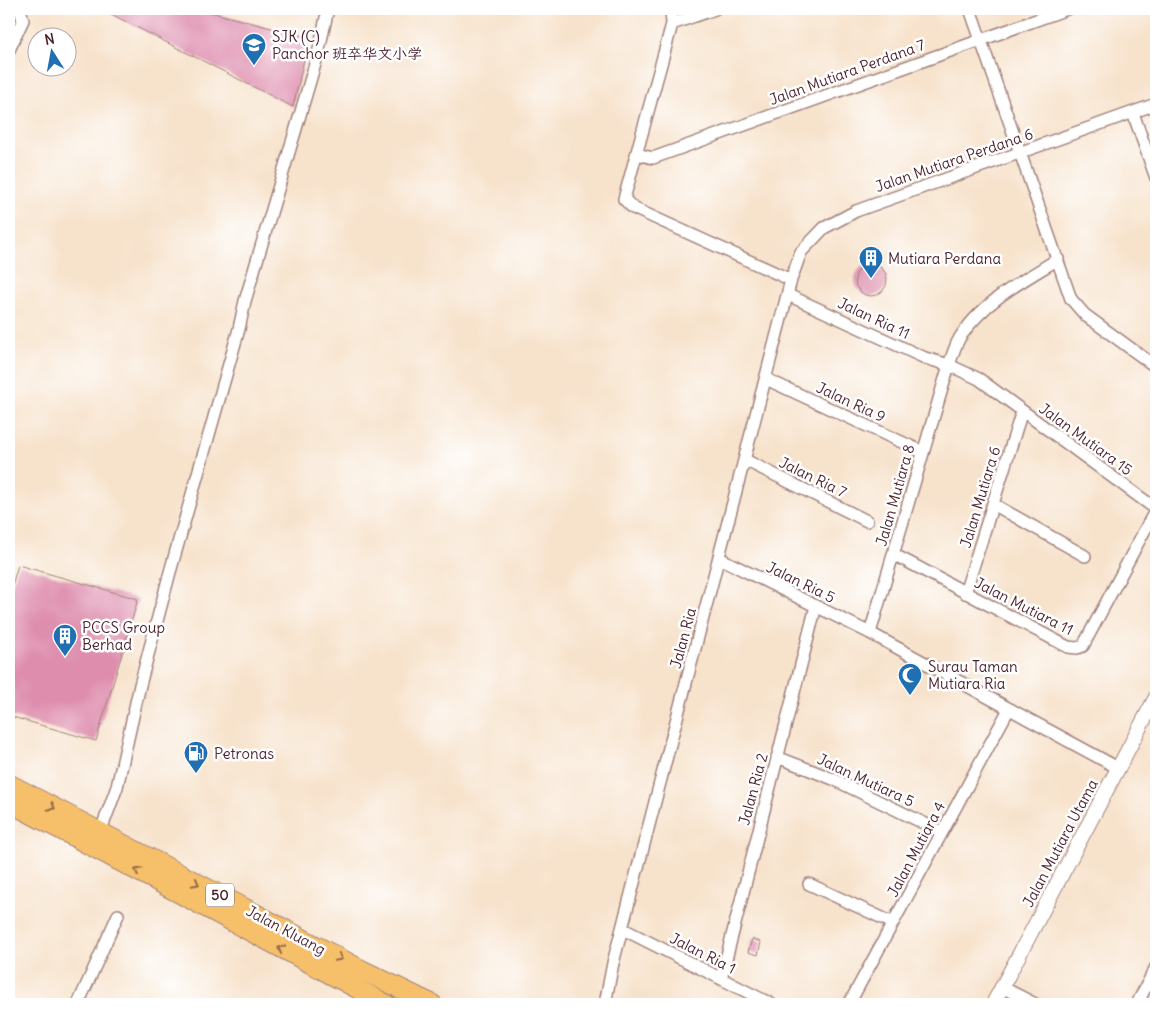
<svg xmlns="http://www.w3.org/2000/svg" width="1165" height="1013" font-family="Delius,'LXGW WenKai TC',sans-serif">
  <rect width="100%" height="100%" fill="#fff"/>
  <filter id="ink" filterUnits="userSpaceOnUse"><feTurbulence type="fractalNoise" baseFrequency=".02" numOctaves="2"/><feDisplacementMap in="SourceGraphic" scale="10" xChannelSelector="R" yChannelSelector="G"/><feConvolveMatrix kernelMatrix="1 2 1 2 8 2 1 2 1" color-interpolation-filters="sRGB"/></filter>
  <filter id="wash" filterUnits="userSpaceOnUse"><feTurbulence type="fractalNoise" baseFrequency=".0096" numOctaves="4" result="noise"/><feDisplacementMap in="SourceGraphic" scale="20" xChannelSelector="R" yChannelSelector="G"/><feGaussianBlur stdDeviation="1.12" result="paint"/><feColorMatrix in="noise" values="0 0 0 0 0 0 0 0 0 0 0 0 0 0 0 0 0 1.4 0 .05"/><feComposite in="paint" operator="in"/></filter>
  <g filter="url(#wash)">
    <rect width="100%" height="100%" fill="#f7e2cb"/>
    <g id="blocks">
      <path fill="#de8dad" d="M108,9H199L309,38L293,107L107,12Z
        M855 280a16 16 0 1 1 32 0a16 16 0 1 1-32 0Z
        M18,565L138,599L96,741L9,716V596Z
        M752,939L761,942L758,955L748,952Z"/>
    </g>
  </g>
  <g filter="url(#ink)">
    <use href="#blocks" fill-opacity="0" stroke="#a0807b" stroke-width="1"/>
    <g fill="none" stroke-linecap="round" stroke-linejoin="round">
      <defs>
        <path id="minor" d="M671,9L672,24L624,199L633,208L791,280
          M970,9L1071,299L1085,315L1156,367
          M672,24L715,9
          M9,50L23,20L20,9
          M1133,113L1156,178
          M637,154L653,158L1067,9
          M788,295L925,358L949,365L979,379L1156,509L1083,646L1077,648L1068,647L893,554
          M766,379L923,452
          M745,460L867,521
          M993,504L1085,556
          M719,558L870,633L1118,768
          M965,593L1022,411
          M870,633L949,365C953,354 956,341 963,333C987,299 1023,281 1058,259
          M777,757L833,779L942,832
          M100,833L117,787L140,685L170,572L239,329L245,301L318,54L328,9
          M809,884L893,923
          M623,929L771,1004
          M721,979L816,606
          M1002,987L1035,1004
          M78,1004L118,915
          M605,1004L613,963L791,280L801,252L824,228L856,211L1156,104
          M849,1004L1009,709
          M1137,1004L1156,967"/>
        <path id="tertiary" d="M993,1004L1156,697"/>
        <path id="trunk" d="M9,784L362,970L432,1004
          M9,802L386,1004"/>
      </defs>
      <use href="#minor" stroke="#a0807b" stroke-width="14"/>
      <use href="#tertiary" stroke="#a0807b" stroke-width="16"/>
      <use href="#trunk" stroke="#a0807b" stroke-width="21"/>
      <use href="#minor" stroke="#fff" stroke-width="11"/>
      <use href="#tertiary" stroke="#fff" stroke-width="14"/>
      <use href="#trunk" stroke="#f6c06b" stroke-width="19"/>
    </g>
    <defs><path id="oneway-chevron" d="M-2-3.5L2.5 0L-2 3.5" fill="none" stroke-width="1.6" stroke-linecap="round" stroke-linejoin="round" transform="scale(1.25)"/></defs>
    <g stroke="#976748">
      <use href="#oneway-chevron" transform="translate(52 807) rotate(28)"/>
      <use href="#oneway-chevron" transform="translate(138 871) rotate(-152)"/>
      <use href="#oneway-chevron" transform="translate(196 883) rotate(28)"/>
      <use href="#oneway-chevron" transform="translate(281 949) rotate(-152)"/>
      <use href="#oneway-chevron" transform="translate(339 958) rotate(28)"/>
    </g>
  </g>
  <defs>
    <symbol id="school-pin" viewBox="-11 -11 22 30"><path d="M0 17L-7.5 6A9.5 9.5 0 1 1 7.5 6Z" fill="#1f6fb2" stroke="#fff"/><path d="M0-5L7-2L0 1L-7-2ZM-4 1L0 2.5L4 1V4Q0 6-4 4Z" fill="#fff"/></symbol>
    <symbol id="building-pin" viewBox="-11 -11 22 30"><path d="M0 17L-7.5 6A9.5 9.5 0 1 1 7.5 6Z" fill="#1f6fb2" stroke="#fff"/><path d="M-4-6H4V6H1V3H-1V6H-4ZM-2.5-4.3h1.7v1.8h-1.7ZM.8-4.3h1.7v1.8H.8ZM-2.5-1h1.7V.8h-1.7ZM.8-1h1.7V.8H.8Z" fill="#fff"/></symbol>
    <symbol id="mosque-pin" viewBox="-11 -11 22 30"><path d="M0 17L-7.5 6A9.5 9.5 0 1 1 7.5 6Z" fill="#1f6fb2" stroke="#fff"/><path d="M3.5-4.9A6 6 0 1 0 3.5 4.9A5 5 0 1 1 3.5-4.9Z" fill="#fff"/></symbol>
    <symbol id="fuel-pin" viewBox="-11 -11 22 30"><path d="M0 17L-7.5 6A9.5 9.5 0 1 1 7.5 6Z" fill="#1f6fb2" stroke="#fff"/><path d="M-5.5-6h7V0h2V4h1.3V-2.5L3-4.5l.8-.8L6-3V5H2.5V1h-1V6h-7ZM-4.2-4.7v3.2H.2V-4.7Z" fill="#fff"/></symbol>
  </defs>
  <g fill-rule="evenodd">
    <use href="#school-pin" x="240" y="31" width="28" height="38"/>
    <use href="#building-pin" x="857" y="244" width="28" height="38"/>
    <use href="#building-pin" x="51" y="622" width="28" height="38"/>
    <use href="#mosque-pin" x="896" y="661" width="28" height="38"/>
    <use href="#fuel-pin" x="182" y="739" width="28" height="38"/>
  </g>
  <g text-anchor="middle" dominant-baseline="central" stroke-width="5" stroke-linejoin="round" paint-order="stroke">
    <rect fill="#fff" stroke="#80626b" stroke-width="1" x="206" y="883.5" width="28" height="23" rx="4"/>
    <g font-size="14" font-weight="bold" fill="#4a1f2b">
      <text x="220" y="895">50</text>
    </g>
    <g font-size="15" fill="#4a1f2b" stroke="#fff" text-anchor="start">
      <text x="272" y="36">SJK (C)<tspan x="272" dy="17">Panchor 班卒华文小学</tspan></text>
      <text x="888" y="258">Mutiara Perdana</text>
      <text x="82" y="627">PCCS Group<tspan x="82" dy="17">Berhad</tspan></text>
      <text x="928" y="666">Surau Taman<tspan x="928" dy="17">Mutiara Ria</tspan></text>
      <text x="214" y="753">Petronas</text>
    </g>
    <g font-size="15" fill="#4a1f2b" stroke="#fff">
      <text transform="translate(847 72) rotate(-20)">Jalan Mutiara Perdana 7</text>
      <text transform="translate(954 160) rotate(-19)">Jalan Mutiara Perdana 6</text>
      <text transform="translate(874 318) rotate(25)">Jalan Ria 11</text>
      <text transform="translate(851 402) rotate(25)">Jalan Ria 9</text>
      <text transform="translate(1086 439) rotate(36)">Jalan Mutiara 15</text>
      <text transform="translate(813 477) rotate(26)">Jalan Ria 7</text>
      <text transform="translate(895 495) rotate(-74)">Jalan Mutiara 8</text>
      <text transform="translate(980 497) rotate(-73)">Jalan Mutiara 6</text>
      <text transform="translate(801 582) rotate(26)">Jalan Ria 5</text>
      <text transform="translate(1024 606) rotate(27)">Jalan Mutiara 11</text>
      <text transform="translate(683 638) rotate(-75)">Jalan Ria</text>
      <text transform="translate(866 780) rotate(25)">Jalan Mutiara 5</text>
      <text transform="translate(753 789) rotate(-75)">Jalan Ria 2</text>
      <text transform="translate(1060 843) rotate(-62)">Jalan Mutiara Utama</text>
      <text transform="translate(916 849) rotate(-62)">Jalan Mutiara 4</text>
      <text transform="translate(286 930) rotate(28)">Jalan Kluang</text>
      <text transform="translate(703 953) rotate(27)">Jalan Ria 1</text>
    </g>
  </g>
  <rect width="1165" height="1013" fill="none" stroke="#fff" stroke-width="30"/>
  <g transform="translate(52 52) rotate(349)"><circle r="24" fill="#ffffff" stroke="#b7a5aa"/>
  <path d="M0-4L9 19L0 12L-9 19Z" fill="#1f6fb2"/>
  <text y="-8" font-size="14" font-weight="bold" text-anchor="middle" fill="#4a1f2b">N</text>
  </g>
</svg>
